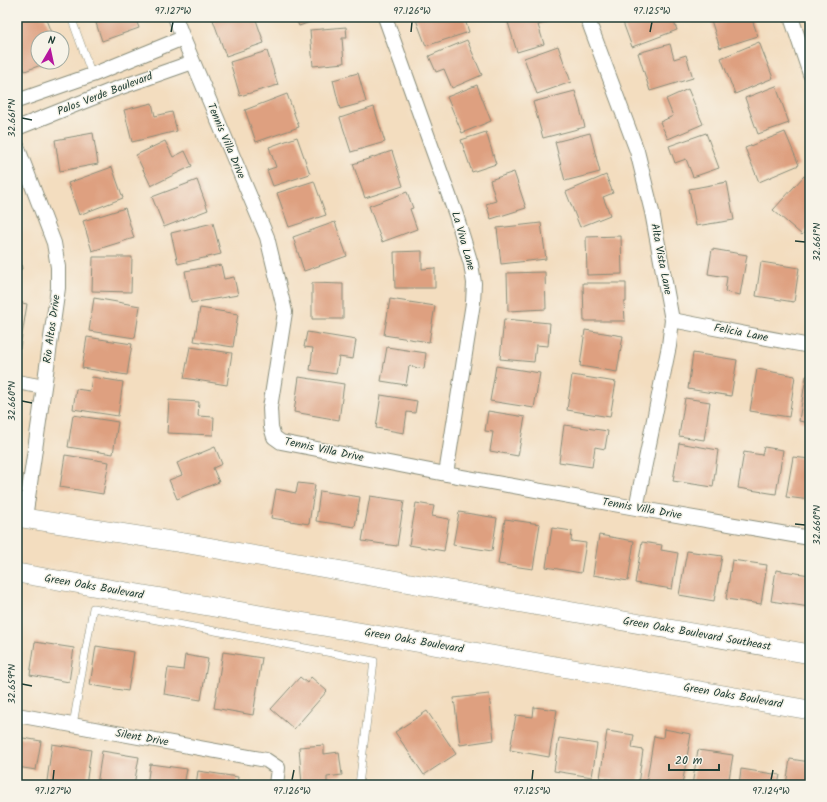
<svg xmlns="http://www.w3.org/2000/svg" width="827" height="802" font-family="Kalam,sans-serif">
  <rect width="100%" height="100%" fill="#f7f3e8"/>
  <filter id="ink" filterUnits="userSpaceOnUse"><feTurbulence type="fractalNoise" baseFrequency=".025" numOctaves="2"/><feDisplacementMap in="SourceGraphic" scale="8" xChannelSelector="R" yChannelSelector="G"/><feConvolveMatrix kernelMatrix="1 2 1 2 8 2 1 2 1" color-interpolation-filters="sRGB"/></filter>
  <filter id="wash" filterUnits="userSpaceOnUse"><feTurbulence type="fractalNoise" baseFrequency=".012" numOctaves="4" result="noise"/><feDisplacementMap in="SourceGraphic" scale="16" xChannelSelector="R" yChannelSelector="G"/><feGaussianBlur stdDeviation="0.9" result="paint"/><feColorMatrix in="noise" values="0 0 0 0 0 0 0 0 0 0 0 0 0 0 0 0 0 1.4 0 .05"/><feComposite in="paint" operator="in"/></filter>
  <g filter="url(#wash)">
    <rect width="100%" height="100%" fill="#f3ddbf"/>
    <g id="blocks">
      <path fill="#dea080" d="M17,17H45L53,38H38V62H49L25,71L17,50Z
        M94,17H135L139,28L102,41Z
        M221,17H255L264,43L226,56L213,20Z
        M295,17H324L299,26Z
        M415,17H464L469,32L426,46Z
        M514,17H546L547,22L538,25L544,44L517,52L507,19Z
        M621,17H672L677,30L632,47Z
        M710,17H751L758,36L720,48Z
        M346,27L347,38H342L344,63L313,66L310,30Z
        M467,40L482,75L452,88L444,69L436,72L429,56Z
        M759,42L773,78L735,94L721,58Z
        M670,44L674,59L686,55L693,78L650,91L638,53Z
        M558,46L571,82L537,94L524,58Z
        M267,51L278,85L240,96L230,62Z
        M358,73L366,102L340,109L333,80Z
        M477,85L491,121L462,133L447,97Z
        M776,86L789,123L758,134L745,98Z
        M688,89L703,124L668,139L660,122L673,116L666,99Z
        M575,91L585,127L543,138L533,102Z
        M287,94L299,127L256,142L245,110Z
        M152,103L155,116L172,112L177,131L132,142L124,110Z
        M374,107L385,142L351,152L340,118Z
        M486,132L496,164L472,172L461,140Z
        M785,132L799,165L759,182L745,148Z
        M93,133L98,164L60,171L55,140Z
        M590,133L600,172L565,181L555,142Z
        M706,133L719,168L693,177L686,159L675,163L669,146Z
        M297,137L310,174L273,186L267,170L276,167L269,147Z
        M165,141L173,157L185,151L192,166L151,186L136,155Z
        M392,151L403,186L365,198L353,164Z
        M112,167L123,198L79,215L68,183Z
        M514,172L526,208L491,219L486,204L496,201L490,180Z
        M606,175L613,193L603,197L610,215L580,227L566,192Z
        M804,176L810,181V226L802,235L773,210Z
        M197,180L208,210L164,227L152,197Z
        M314,181L326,215L289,227L277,193Z
        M727,182L734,220L696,226L689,189Z
        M407,192L413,208L410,209L417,229L382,242L369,206Z
        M125,208L134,238L92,251L83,221Z
        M335,222L347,256L304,271L293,237Z
        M213,223L221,254L178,264L171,233Z
        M541,223L546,259L501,264L497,228Z
        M621,236L622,274L587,275L586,237Z
        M712,249L747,255L740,295L725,292L727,277L708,274Z
        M19,250L22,269L17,270V251Z
        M422,251V269L435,268V288H395L394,252Z
        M93,257H132L131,292L92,291Z
        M761,262L799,268L794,302L756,296Z
        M221,265L224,279L234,277L238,295L191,303L185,271Z
        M545,272L546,309L508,311L507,273Z
        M312,283L343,284V319H312Z
        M583,283H626V302H624L625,321H584Z
        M94,298L140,306L135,338L89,331Z
        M390,299L435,306L429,342L384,335Z
        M17,302L27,304L20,348L17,347Z
        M200,308L238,314L233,347L194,341Z
        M504,319L550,323L548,346L536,345L534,362L500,359Z
        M585,330L623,336L617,372L580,366Z
        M307,332L356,340L353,359L339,357L336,374L310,370L313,348L304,347Z
        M87,337L132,344L127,375L82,368Z
        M190,347L232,353L227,385L184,378Z
        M387,347L426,353L424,369L409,366L406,385L381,381Z
        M693,353L737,360L731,396L688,389Z
        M496,366L540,373L534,408L490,401Z
        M757,369L795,376L789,417L750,411Z
        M572,375L616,382L610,417L567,410Z
        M806,376H810V423L799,421Z
        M92,377L123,382L118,416L73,409L76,389L90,391Z
        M299,377L344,384L339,420L294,412Z
        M381,395L417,401L415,413L407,412L404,433L376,428Z
        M685,398L710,402L704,440L679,436Z
        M169,400L199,402L198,416L214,417L213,435L167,433Z
        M488,411L525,417L518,456L490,451L493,432L485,431Z
        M73,415L118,422L113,454L68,447Z
        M564,425L608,431L605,449L595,447L592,467L559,462Z
        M679,443L718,450L713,487L673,481Z
        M215,447L222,464L213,468L219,482L177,499L169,480L182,475L177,463Z
        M764,447L783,450L776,494L738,488L744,452L762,455Z
        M65,455L109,462L103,494L60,487Z
        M793,457L810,459V500L786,497Z
        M298,483L315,485L309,524L271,518L276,489L296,493Z
        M320,491L360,497L355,527L316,521Z
        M370,496L404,501L397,546L362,541Z
        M416,503L434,506L432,516L449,519L444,551L409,545Z
        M459,512L497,518L492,551L453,545Z
        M505,519L540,524L533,569L498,564Z
        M552,528L572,531L571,541L586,543L581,573L546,567Z
        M599,535L634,541L628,581L593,575Z
        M642,542L662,545L661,550L678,553L672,589L635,583Z
        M687,551L722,556L714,601L679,595Z
        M732,560L767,565L761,604L726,599Z
        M776,570L810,575V601L809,607L771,601Z
        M35,642L74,648L69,682L30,675Z
        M96,646L134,652L128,691L90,685Z
        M223,652L262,658L253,715L214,708Z
        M185,655L208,659L201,700L164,694L168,668L183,670Z
        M300,677L307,683L311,677L327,691L294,729L271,709Z
        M489,694L494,740L460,745L454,698Z
        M534,707L557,710L549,757L510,750L516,715L533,717Z
        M427,711L456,754L424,775L395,732Z
        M664,729L691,734L682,785H646L654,736L663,738Z
        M607,731L634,735L632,748L643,750L638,784L600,778Z
        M17,737L41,741L36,770L17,767Z
        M559,738L597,744L592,777L554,771Z
        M52,744L91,750L86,785H71L47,781Z
        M324,745V754L339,752L342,775L327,777V783L302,785L299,747Z
        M698,750L733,755L728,785H692Z
        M102,751L139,757L134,785H97Z
        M790,759L810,762V785H786Z
        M150,764L187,769L184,785H147Z
        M741,769L780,775L778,785H739Z
        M198,771L238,777L237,785H196Z"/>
    </g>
  </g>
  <g filter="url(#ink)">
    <use href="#blocks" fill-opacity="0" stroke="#898d7a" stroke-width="1"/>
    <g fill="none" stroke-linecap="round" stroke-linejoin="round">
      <defs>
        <path id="service" d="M71,17L92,75
          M73,725L93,608L284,644L374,661L359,785"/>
        <path id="minor" d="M175,17L183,38L267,237L285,312L270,408L271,427L274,437L281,442L446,474L636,508L810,538
          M385,17L456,215L471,264L474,283L473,303L446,474
          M587,17L637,151L652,212L672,320L669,346L636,508
          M791,17L810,74
          M17,101L92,75L183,38
          M17,128L110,91L193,62
          M17,146L54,243L58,267V288L44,387L25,518
          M672,320L810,346
          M17,382L44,387
          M17,715L266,760L278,768L276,785"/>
        <path id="secondary" d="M17,517L190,544L810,654
          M17,573L810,710"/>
      </defs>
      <use href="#service" stroke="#898d7a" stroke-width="8"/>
      <use href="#minor" stroke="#898d7a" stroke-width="16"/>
      <use href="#secondary" stroke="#898d7a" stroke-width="20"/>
      <use href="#service" stroke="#fff" stroke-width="7"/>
      <use href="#minor" stroke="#fff" stroke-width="14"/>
      <use href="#secondary" stroke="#fff" stroke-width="19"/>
    </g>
  </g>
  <path fill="none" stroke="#1f3d34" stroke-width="1.5" d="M171,32L173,22M411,32L412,22M650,32L652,22M22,118L32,120M795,241L805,242M22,401L32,403M795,524L805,525M22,684L32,686M53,780L54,770M292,780L294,770M532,780L533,770M771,780L773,770"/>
  <g text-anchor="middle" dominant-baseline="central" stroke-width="3" stroke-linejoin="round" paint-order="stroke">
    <g font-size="11" fill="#1f3d34" stroke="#f7f3e8">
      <text transform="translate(105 94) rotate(-21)">Palos Verde Boulevard</text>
      <text transform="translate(226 141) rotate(67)">Tennis Villa Drive</text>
      <text transform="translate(463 241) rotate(74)">La Viva Lane</text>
      <text transform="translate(661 259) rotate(79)">Alta Vista Lane</text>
      <text transform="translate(52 329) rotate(-82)">Rio Altos Drive</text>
      <text transform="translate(741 333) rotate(11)">Felicia Lane</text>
      <text transform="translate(324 450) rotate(12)">Tennis Villa Drive</text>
      <text transform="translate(642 509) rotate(10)">Tennis Villa Drive</text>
      <text transform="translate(94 587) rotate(10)">Green Oaks Boulevard</text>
      <text transform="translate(697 634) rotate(10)">Green Oaks Boulevard Southeast</text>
      <text transform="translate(414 641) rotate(10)">Green Oaks Boulevard</text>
      <text transform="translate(733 696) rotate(10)">Green Oaks Boulevard</text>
      <text transform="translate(142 738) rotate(10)">Silent Drive</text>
    </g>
  </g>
  <rect width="827" height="802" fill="none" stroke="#f7f3e8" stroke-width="44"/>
  <g transform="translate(50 50) rotate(9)"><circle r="19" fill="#f7f3e8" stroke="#a1aaa0"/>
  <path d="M0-3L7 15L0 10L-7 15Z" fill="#b5179e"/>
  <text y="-6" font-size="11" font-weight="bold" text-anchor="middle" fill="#1f3d34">N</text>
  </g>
  <path d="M669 764v6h50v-6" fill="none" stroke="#1f3d34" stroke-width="2"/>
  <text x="675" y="764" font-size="12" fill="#1f3d34" stroke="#f7f3e8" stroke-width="3" paint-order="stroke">20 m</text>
  <rect x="22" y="22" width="783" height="758" fill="none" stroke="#1f3d34" stroke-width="1.5"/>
  <g font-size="10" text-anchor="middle" fill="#1f3d34">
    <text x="173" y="14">97.127°W</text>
    <text x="412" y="14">97.126°W</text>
    <text x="652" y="14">97.125°W</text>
    <text transform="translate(11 118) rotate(-90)" y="4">32.661°N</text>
    <text transform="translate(816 242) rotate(-90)" y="4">32.661°N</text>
    <text transform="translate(11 401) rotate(-90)" y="4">32.660°N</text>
    <text transform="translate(816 525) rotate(-90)" y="4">32.660°N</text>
    <text transform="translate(11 684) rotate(-90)" y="4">32.659°N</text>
    <text x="53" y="794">97.127°W</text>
    <text x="292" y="794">97.126°W</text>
    <text x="532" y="794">97.125°W</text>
    <text x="771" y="794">97.124°W</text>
  </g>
</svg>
